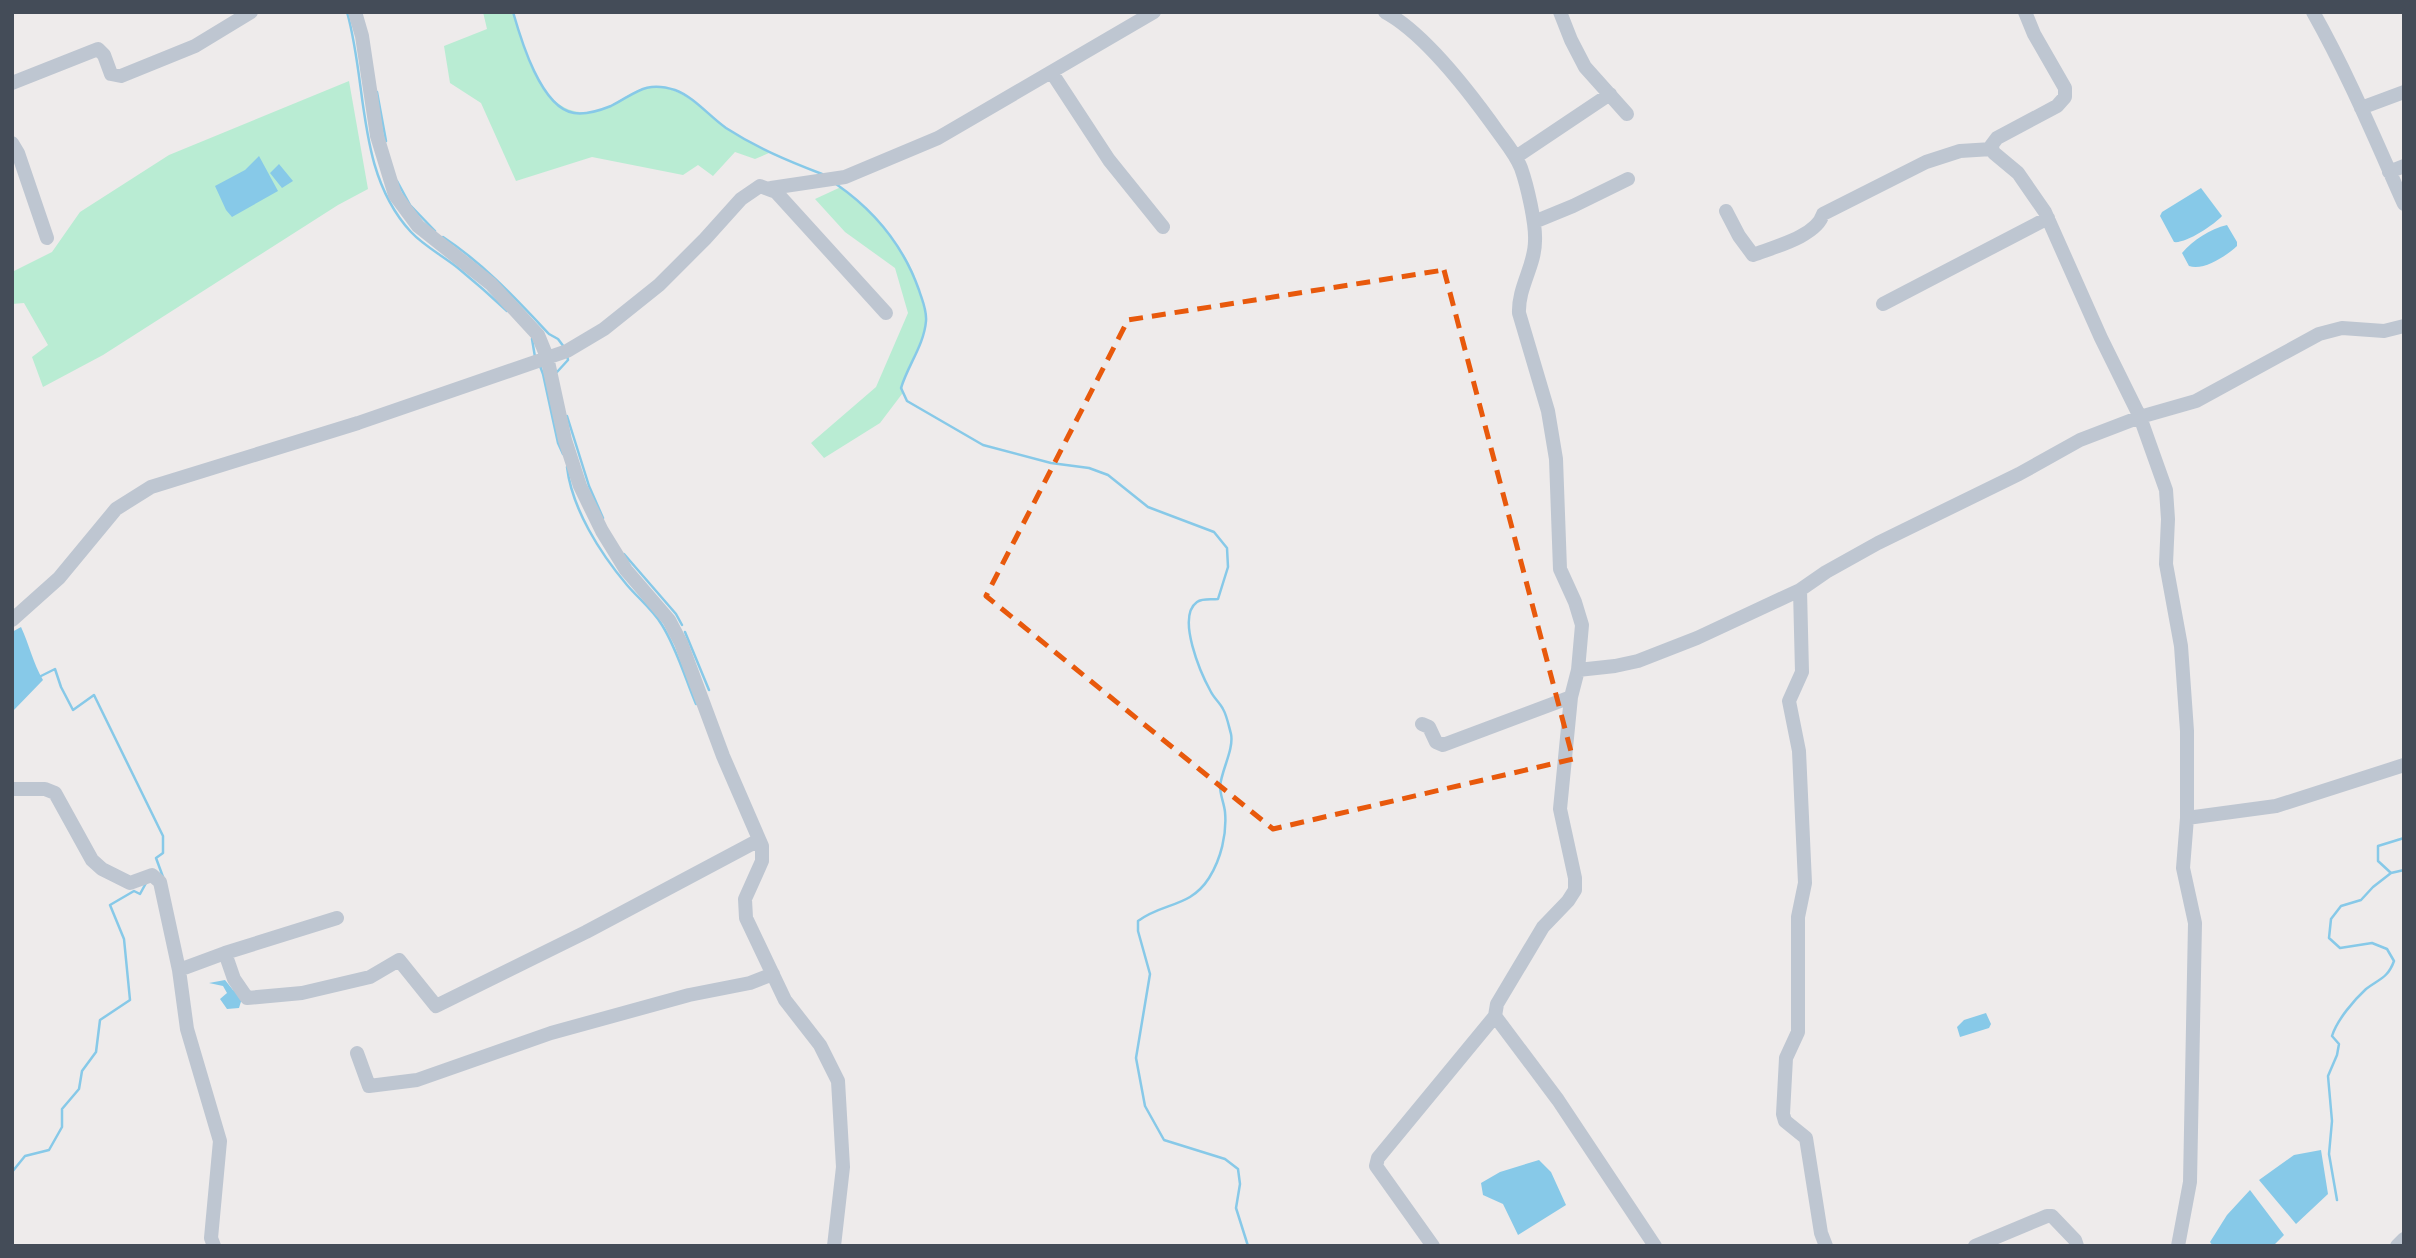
<svg xmlns="http://www.w3.org/2000/svg" width="2416" height="1258" font-family="'Fira Sans',sans-serif">
  <rect width="100%" height="100%" fill="#eeebeb"/>
  <path fill="#b9ecd3" d="M483,12H513C526,59 548,136 611,105C628,97 640,84 660,87C688,91 705,113 727,128C741,137 755,145 769,153L755,159L735,152L713,176L698,165L683,175L592,157L516,181L481,103L450,83L444,46L487,29Z
    M349,81L368,189L338,205L103,355L43,387L32,357L48,345L24,303L12,304V272L52,252L80,212L169,155Z
    M841,187L878,219L906,258L914,274L927,319L923,337L903,383L902,394L880,423L824,458L811,443L876,387L908,313L895,268L845,232L815,199Z"/>
  <path fill="#87c9e8" d="M259,156L278,191L232,217L226,210L215,186L245,170Z
    M279,164L293,181L282,188L270,173Z
    M2201,188L2222,216C2214,225 2185,244 2174,242L2160,216L2162,212Z
    M2227,225L2237,242V246C2226,256 2204,271 2189,266L2182,253C2193,240 2210,229 2227,225Z
    M21,627C29,644 33,663 43,680L12,712V632Z
    M225,980L233,990L243,995L239,1008L227,1009L220,999L227,993L223,986L209,983Z
    M1986,1013L1991,1024L1989,1028L1960,1037L1957,1027L1964,1020Z
    M2321,1150L2328,1194L2296,1224L2259,1180L2294,1155Z
    M1539,1160L1551,1172L1566,1205L1518,1235L1503,1204L1483,1195L1481,1183L1500,1172Z
    M2250,1190L2284,1235L2273,1246H2213L2210,1242L2227,1215Z"/>
  <g fill="none" stroke-linecap="round" stroke-linejoin="round">
    <path stroke="#87c9e8" stroke-width="2.5" d="M347,12C368,86 356,172 411,232C424,246 443,256 458,268C475,282 491,296 507,311
      M513,12C521,40 541,108 574,113C586,115 601,110 611,106C635,94 645,80 675,90C694,97 709,116 726,128C757,148 788,161 822,174
      M377,92L386,141
      M397,181L410,205L435,231
      M836,184C875,211 903,245 919,290C922,300 927,310 926,321C924,345 908,365 901,388L907,401L983,445L1051,463L1089,468L1108,475L1148,507L1214,532L1227,548L1228,567L1218,599C1211,600 1203,598 1197,602C1176,617 1201,674 1211,692C1214,698 1220,703 1223,709C1227,716 1229,727 1231,734C1234,749 1222,769 1220,786C1220,795 1224,803 1225,812C1227,834 1221,859 1209,878C1190,908 1163,902 1138,921V931L1150,974L1136,1058L1145,1106L1164,1140L1225,1159L1238,1169L1240,1184L1236,1208L1248,1246
      M443,237C483,263 516,299 549,334L558,339L564,347
      M532,339L535,357
      M540,366L543,374L558,443L563,454
      M557,372L568,360L567,355
      M567,416L589,486L603,518
      M567,467C572,509 600,553 627,585C638,598 653,610 662,625C677,649 685,678 696,704
      M624,554L676,614L682,625
      M685,632L709,690
      M41,676L55,669L61,687L73,710L94,695L163,836V853L156,858L163,877
      M2404,838L2378,846V861L2391,873L2404,870
      M12,1172L25,1156L49,1150L62,1127V1109L79,1089L82,1071L96,1052L100,1020L130,1000L124,939L110,905L134,891L140,894L146,883
      M2337,1200L2329,1154L2332,1121L2328,1076L2337,1055L2339,1044L2332,1036C2337,1020 2354,1000 2366,989C2379,979 2388,978 2394,961L2387,949L2372,943L2340,948L2329,938L2331,919L2341,906L2361,900L2373,887L2391,873"/>
    <path stroke="#bec6d1" stroke-width="14" d="M355,12L362,36L377,136L395,195L418,226L491,284L538,335L547,357L565,440L580,486L602,531L626,570L669,620L681,643L723,756L762,846V861L745,899L746,918L785,1000L820,1045L838,1081L843,1167L834,1246
      M1385,12C1426,34 1471,94 1498,132C1506,143 1516,155 1521,168C1527,185 1536,223 1535,241C1535,266 1518,287 1519,313L1548,411L1556,459L1560,569L1575,602L1582,625L1578,670L1571,697L1560,809L1575,878V890L1568,901L1543,927L1497,1004L1495,1016L1558,1100L1655,1246
      M1560,12L1571,40L1585,67L1627,114
      M2025,12L2034,34L2065,88V97L2057,106L1997,138L1991,146L1994,153L2018,173L2045,212L2101,338L2140,417L2166,490L2168,519L2166,564L2181,646L2187,731V818L2183,868L2195,923L2190,1182L2178,1246
      M2313,12C2348,74 2375,139 2404,204
      M1052,73L1109,160L1163,227
      M12,83L98,49L104,55L111,74L121,76L195,46L251,12
      M2361,108L2404,92
      M12,143L18,153L47,238
      M1516,157L1610,94
      M2389,172L2404,166
      M771,188L845,177L938,138L1154,12
      M1726,211L1739,236L1753,255C1774,247 1817,236 1823,214L1926,162L1960,151L1992,149
      M1534,222L1573,206L1628,179
      M1883,304L2048,218
      M1800,590L1802,672L1789,701L1799,751L1805,883L1798,917V1032L1786,1058L1783,1114L1785,1121L1806,1138L1821,1233L1826,1246
      M12,620L59,578L116,509L151,487L358,423L567,351L604,329L659,285L705,239L741,199L760,186L776,192L886,313
      M1578,670L1615,666L1638,661L1697,638L1800,590L1826,572L1878,543L2019,474L2080,440L2140,417L2196,401L2319,334L2342,328L2384,331L2404,326
      M1422,724L1429,727L1436,742L1443,745L1571,697
      M12,789H45L55,793L92,860L102,869L130,883L152,875L160,882L179,970L187,1029L220,1141L211,1238L214,1246
      M2187,818L2276,806L2404,765
      M225,953L337,918
      M179,970L225,953L234,979L247,998L302,993L370,977L399,960L436,1006L586,932L759,840
      M357,1053L369,1086L417,1080L551,1033L689,995L750,983L773,974
      M1433,1246L1376,1166L1378,1158L1495,1016
      M1975,1246L2047,1216H2052L2075,1240L2077,1246
      M2397,1246L2404,1239"/>
  </g>
  <path fill="none" stroke="#e8590c" stroke-width="5" stroke-dasharray="14 9" stroke-linejoin="round" d="M1444,270L1573,759L1273,829L986,596L1128,320Z"/>
  <rect width="2416" height="1258" fill="none" stroke="#444c58" stroke-width="28"/>
</svg>
